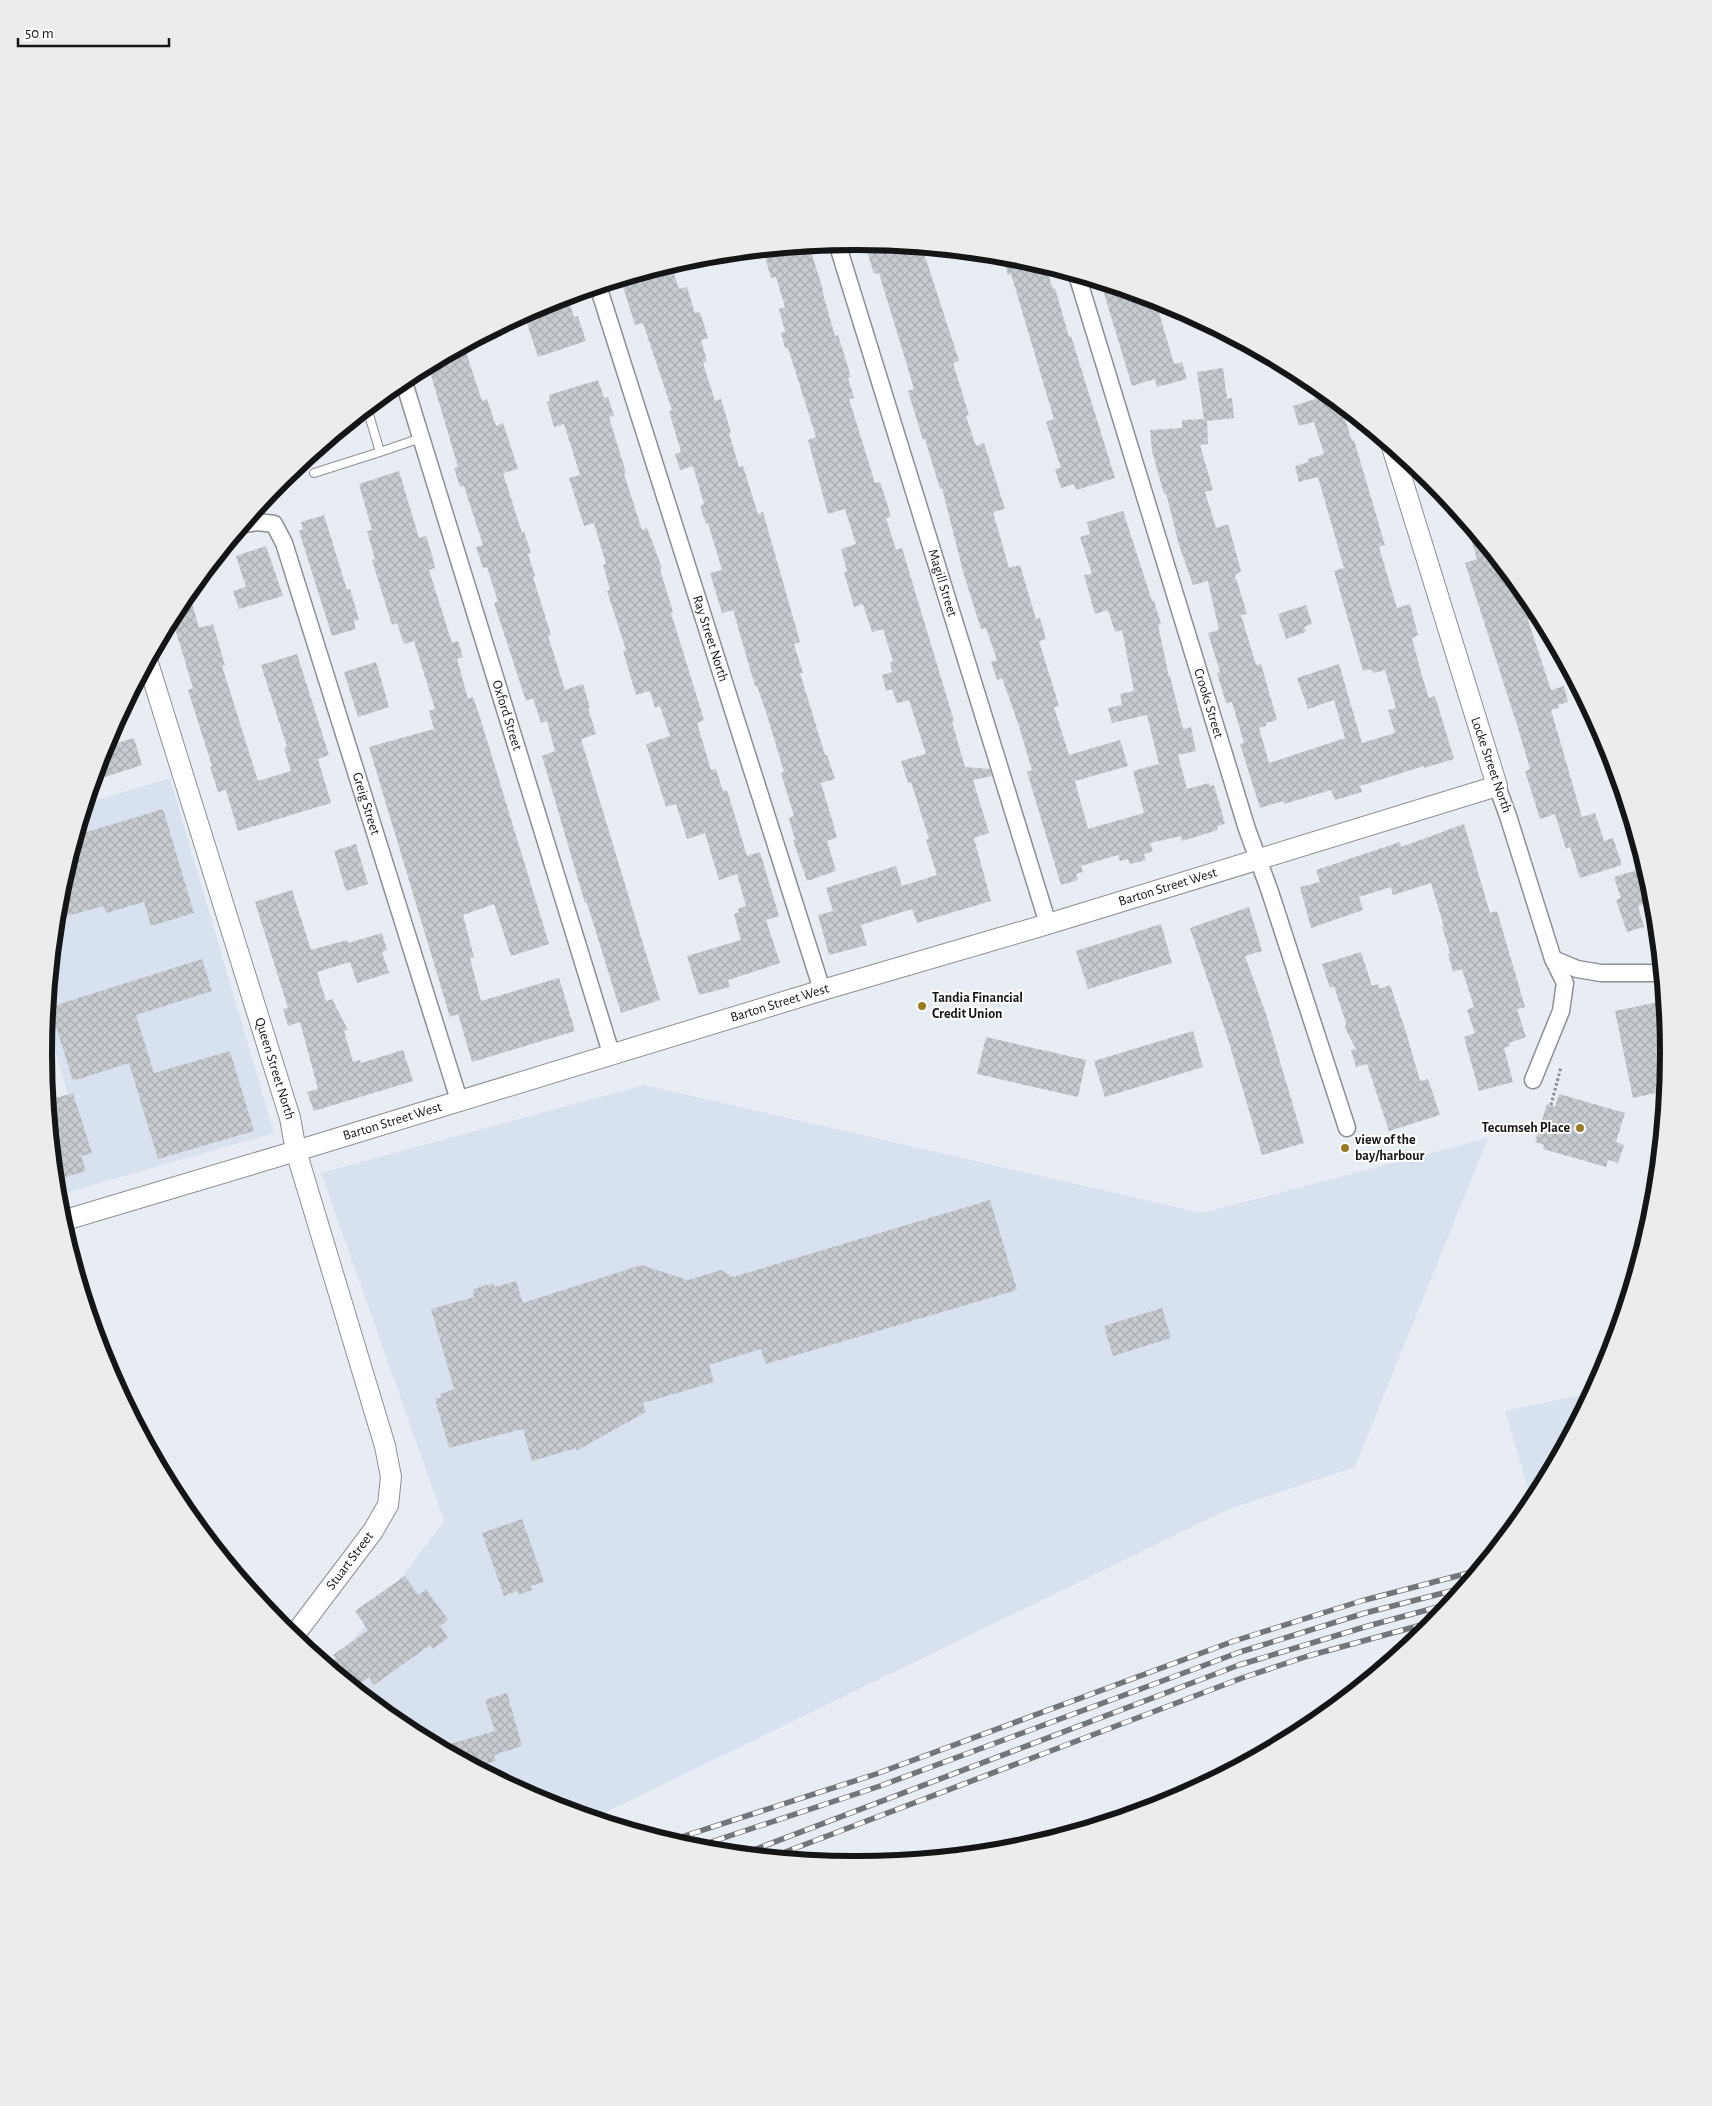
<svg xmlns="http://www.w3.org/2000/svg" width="1712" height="2106" font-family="'Alegreya Sans',sans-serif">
  <defs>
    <pattern id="building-cross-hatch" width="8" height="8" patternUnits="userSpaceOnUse" patternTransform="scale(1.25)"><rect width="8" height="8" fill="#c6cbd0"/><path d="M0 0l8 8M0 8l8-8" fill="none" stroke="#a9adb2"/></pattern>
  </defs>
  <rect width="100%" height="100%" fill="#e8edf3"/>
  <path fill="#d8e2ee" d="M170,778L274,1133L58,1195L49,1102L68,1095L47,1024L59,894L87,803Z
    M644,1085L1202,1213L1488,1138L1355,1467L1229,1509L594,1818L545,1803L405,1728L332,1668L444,1521L321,1173Z
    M1591,1393L1532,1502L1505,1411Z"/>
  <path fill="url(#building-cross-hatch)" d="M881,243L922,247L959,361L953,363L969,415L966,416L976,446L984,443L1005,509L993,512L1009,568L1020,565L1036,619L1040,618L1046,639L1039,641L1059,706L1054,707L1069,755L1120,740L1128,766L1075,781L1088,829L1144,813L1133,771L1159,764L1147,715L1112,723L1108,708L1122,705L1120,694L1134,691L1122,630L1115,632L1108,610L1095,614L1084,575L1092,574L1080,537L1090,534L1087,522L1123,511L1152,601H1154L1161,624L1158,625L1169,677L1170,676L1183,729L1191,727L1196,751L1178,755L1187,789L1209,783L1210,786L1214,785L1225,824L1217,826L1218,830L1182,841L1181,836L1150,843L1153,851L1144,854L1146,860L1130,864L1128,859L1120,861L1118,855L1081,866L1083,872L1076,874L1078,880L1061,885L1027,772L1032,770L1019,726L1002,678L997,680L991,662L997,660L986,628L981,629L964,575L942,488L940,489L925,439L923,440L908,391L914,389L906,362L879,273L874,274L866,248Z
    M809,245L823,290H822L835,336L838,335L851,377L848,378L854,398L849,399L875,483L880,482L886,500L891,517L886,518L896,550L902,548L954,721L952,722L965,767L990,769L992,776L973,780L989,833L974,838L991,901L917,923L912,909L861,925L867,945L829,955L818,915L833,911L826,888L896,866L902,886L937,875L926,840L929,839L911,782L908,783L901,761L926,754L909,700L897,703L892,689L886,691L882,675L892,672L890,663L893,661L883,629L872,632L863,604L854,607L844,572L847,571L841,549L856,544L845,509L828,514L808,440L816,437L788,348H785L781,333L785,332L779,309L785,307L776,277L771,278L763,250Z
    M1002,255L1015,256L1045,266L1053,289L1055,288L1069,337L1071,336L1115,478L1076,490L1074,484L1061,488L1055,469L1061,468L1046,422L1054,419L1011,274L1008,275Z
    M671,264L679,289L687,287L695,313L700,312L708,338L701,340L707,361L703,363L715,401L721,399L731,433H729L739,467L743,466L758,514L763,512L800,642L794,644L803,673H800L825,755H827L835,779L821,783L837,837L827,841L836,871L807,881L793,840H795L789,818L794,816L781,773L784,772L767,715L757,686H755L733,610L722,613L710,573L722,570L708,523L706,524L700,506L704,504L693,466L680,470L675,454L681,452L669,411L672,410L643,323L635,325L621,280Z
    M1101,283L1155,299L1174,364L1182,362L1187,379L1157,387L1155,379L1132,386Z
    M567,296L574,317L578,316L586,341L538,357L524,314L545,302Z
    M464,346L482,401L487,399L496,426L503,423L518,469L503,473L522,533L524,532L531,553L528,554L535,576L533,577L551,635L548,636L565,690L583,684L590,708H588L596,734L581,739L660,1000L621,1013L587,903H585L580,886L542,756L555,751L547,721L541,723L533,698L526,701L494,603L498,602L487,567L483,568L476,547L483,545L464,486L460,487L454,468L458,467L428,365Z
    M1223,368L1227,399L1232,398L1234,418L1207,421L1208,444L1200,445L1213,490L1205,492L1216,528L1228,524L1241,571L1235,575L1247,614L1241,615L1256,665L1261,664L1277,720L1266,723V726L1259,728L1269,763L1345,738L1334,700L1308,709L1297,678L1339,664L1362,743L1395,733L1388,710L1396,708L1385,670L1374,673L1370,669L1363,671L1334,571L1344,568L1318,477L1299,482L1295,466L1309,462L1308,459L1324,454L1314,422L1299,426L1293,406L1328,395L1341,406L1352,441L1354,440L1385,545L1379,547L1397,608L1410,604L1418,635L1412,638L1422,676L1429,698L1435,696L1454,759L1424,768V766L1360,786L1362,792L1335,800L1331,790L1284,804L1283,801L1260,808L1240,744L1244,743L1232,702L1226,703L1217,673L1220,672L1208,633L1219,630L1208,581L1193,585L1179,545L1166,493L1164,494L1152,451L1150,430L1182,428V420L1204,419L1197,372Z
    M598,380L604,398L608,397L614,416L609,417L626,473L624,474L642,530L647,528L662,568L660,569L673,612L671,613L704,720L697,723L711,770L716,769L723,791L727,790L747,856L760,852L779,916L766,920L780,963L728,980L730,987L699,995L687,956L741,940L734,914L739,912L738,909L746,906L737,874L719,880L705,833L687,839L676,804L666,807L646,744L670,736L660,706L655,708L650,691L636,695L623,651L626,650L607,591L610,590L603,565L606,564L594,523L584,526L569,478L580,475L564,424L554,427L547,402L550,401L549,395Z
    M399,471L419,538L426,536L432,555L435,568L429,570L452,643L458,641L463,657L457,659L468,699L473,697L479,714L549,944L511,956L494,904L463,915L474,957L470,958L481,1001L559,978L575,1031L472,1062L458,1014L450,1017L369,747L434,729L429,711L435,709L414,641L404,644L397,623L392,625L372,560L375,559L367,531L372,530L359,484Z
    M324,515L347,590L350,589L359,620L354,621L356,629L332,636L299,531L303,529L301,522Z
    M1466,523L1527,597L1534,618L1528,620L1551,690L1564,686L1568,702L1558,705L1559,708L1551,710L1582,817L1595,813L1604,841L1613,838L1622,865L1580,878L1570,847L1566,849L1555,814L1540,819L1525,771L1530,769L1518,728L1465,563L1477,559Z
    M266,546L283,596L239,609L233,591L246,587L236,556Z
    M189,592L199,628L213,624L225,665L222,666L258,781L291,771L284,748L287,747L261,665L297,654L329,755L318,759L331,803L238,831L226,790L218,792L210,767L212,766L188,690L193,688L172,618L181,602Z
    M1306,605L1312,624L1304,627L1306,632L1286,639L1278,614Z
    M376,662L389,707L358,717L344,672Z
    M134,738L142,765L105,777L100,761L104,747Z
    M163,809L194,913L151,926L144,902L106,913L103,906L57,919L59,894L77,835Z
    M1464,824L1490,913L1497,911L1525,1007L1517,1009L1526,1037L1509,1043L1510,1046L1504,1048L1513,1082L1479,1091L1464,1037L1475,1033L1467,1010L1474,1007L1462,969L1453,972L1448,954L1450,953L1442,927H1444L1431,883L1393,895L1391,887L1359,897L1363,910L1311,928L1300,887L1320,882L1316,870L1400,842L1401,847Z
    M356,844L368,884L346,891L334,851Z
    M1644,868L1653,901L1638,906L1644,927L1627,932L1616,900L1621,898L1614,877Z
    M292,890L311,950L347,940L348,943L382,933L387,950L382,952L389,973L357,983L350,962L317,972L326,1001L332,999L348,1030L344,1031L353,1062L360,1060L361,1063L403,1050L413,1081L314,1111L307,1092L318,1089L300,1022L288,1026L283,1009L288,1008L255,902Z
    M1249,907L1262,951L1245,956L1266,1014L1304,1143L1262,1155L1228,1039L1190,928Z
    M1161,924L1172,963L1088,989L1076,951Z
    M1361,952L1372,986L1378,984L1379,989L1390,985L1406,1032L1420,1081L1428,1079L1440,1115L1389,1131L1367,1064L1356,1067L1351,1050L1356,1049L1345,1028L1346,1023L1334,986L1330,988L1322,964Z
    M202,959L212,991L136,1015L154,1073L230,1051L254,1131L158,1159L129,1063L73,1081L50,1007Z
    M1663,1001L1668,1053L1665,1091L1633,1098L1615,1011Z
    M1193,1031L1203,1067L1105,1097L1094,1061Z
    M986,1037L1086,1060L1078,1097L977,1074Z
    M73,1093L92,1153L81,1156L86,1171L56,1180L48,1100Z
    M1559,1094L1625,1113L1616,1142L1624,1145L1618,1163L1608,1160L1606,1167L1543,1149L1544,1145L1535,1142L1547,1104L1555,1107Z
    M990,1200L1017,1290L766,1364L761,1349L709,1365L714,1382L643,1403L646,1412L576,1451V1448L532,1461L523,1429L449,1448L435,1399L441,1398L440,1394L454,1389L431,1309L474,1297L473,1289L493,1283L495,1287L516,1281L523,1303L641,1265L688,1280L721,1270L733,1277Z
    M1162,1308L1171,1338L1113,1356L1104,1326Z
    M522,1519L544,1582L531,1586L532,1590L519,1595L517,1591L504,1596L482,1533Z
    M405,1576L418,1595L426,1589L448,1620L440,1626L448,1638L433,1649L430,1645L374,1685L369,1677L355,1687L327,1664L336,1658L333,1655L368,1630L355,1611Z
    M507,1693L522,1746L494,1755L496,1761L476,1767L439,1747L495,1731L485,1700Z"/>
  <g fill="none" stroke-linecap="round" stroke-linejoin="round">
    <defs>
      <path id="service" d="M367,408L380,452L421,438
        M314,473L380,452"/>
      <g id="minor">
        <path id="s1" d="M837,243L1048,924"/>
        <path id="s2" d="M1077,275L1247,829L1269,889L1347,1128"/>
        <path id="s3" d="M598,286L822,990"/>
        <path id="s4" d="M403,379L611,1053"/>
        <path id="s5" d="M244,524L258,522L274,524L284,543L459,1100"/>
        <path d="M1497,786L1508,816L1553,959L1565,983L1561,1011L1533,1080"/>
        <path d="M1553,959L1577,969L1601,973H1660"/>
      </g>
      <g id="tertiary">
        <path id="s6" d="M148,663L290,1118L296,1151L385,1446L391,1477L388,1505L373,1531L293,1637"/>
        <path id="s7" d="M62,1221L296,1151L826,989L1048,924L1497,786L1392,447"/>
      </g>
    </defs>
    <use href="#service" stroke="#8b8f94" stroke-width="10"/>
    <use href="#minor" stroke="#8b8f94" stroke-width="19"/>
    <use href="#tertiary" stroke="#8b8f94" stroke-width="22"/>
    <path stroke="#85898d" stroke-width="3" stroke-dasharray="2.5 2.5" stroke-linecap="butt" d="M1551,1105L1561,1067"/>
    <use href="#service" stroke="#fff" stroke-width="8"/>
    <use href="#minor" stroke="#fff" stroke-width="16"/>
    <use href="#tertiary" stroke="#fff" stroke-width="20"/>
    <defs>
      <path id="rail" d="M669,1841L876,1774L1234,1641L1361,1601L1476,1571
        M693,1848L880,1786L1240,1652L1365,1613L1463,1588
        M743,1854L1239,1665L1368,1626L1449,1604
        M772,1857L1242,1678L1308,1656L1436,1621"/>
    </defs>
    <use href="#rail" stroke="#727579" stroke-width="5.5"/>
    <use href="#rail" stroke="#fff" stroke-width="4" stroke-dasharray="11" stroke-linecap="butt"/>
  </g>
  <g fill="#987b24" stroke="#fff" stroke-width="2">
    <circle cx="922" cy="1006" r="5"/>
    <circle cx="1580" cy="1128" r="5"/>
    <circle cx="1345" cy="1148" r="5"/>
  </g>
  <g text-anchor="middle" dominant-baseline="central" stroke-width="4" stroke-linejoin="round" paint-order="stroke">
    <g font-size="14" fill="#141517" stroke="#fff">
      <text stroke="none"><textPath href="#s1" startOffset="356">Magill Street</textPath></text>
      <text stroke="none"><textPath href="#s3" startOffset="370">Ray Street North</textPath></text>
      <text stroke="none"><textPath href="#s2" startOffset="448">Crooks Street</textPath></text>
      <text stroke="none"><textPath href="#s4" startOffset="352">Oxford Street</textPath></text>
      <text transform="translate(1491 765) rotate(71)">Locke Street North</text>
      <text stroke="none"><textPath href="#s5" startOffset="325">Greig Street</textPath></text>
      <text stroke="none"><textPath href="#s7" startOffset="1155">Barton Street West</textPath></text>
      <text stroke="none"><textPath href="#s7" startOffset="750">Barton Street West</textPath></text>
      <text stroke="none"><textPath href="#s6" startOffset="425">Queen Street North</textPath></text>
      <text stroke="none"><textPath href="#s7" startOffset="345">Barton Street West</textPath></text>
      <text transform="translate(350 1561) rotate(-53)">Stuart Street</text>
    </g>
    <g font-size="14" font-weight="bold" fill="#141517" stroke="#fff" text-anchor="start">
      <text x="932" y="998">Tandia Financial<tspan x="932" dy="16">Credit Union</tspan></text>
      <text x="1570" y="1128" text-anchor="end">Tecumseh Place</text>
      <text x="1355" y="1140">view of the<tspan x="1355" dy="16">bay/harbour</tspan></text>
    </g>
  </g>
  <path d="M0 0H1712V2106H0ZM855 250H857A803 803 0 0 1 1660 1053V1053A803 803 0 0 1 857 1856H855A803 803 0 0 1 52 1053V1053A803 803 0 0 1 855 250Z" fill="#ececec" fill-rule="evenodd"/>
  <path fill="none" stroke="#141517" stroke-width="6" d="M855 250H857A803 803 0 0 1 1660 1053V1053A803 803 0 0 1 857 1856H855A803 803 0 0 1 52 1053V1053A803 803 0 0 1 855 250Z"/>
  <path d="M18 38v8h151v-8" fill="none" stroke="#141517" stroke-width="2.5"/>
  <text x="25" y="38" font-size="15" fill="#141517" stroke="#ffffff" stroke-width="4" paint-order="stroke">50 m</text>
</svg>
